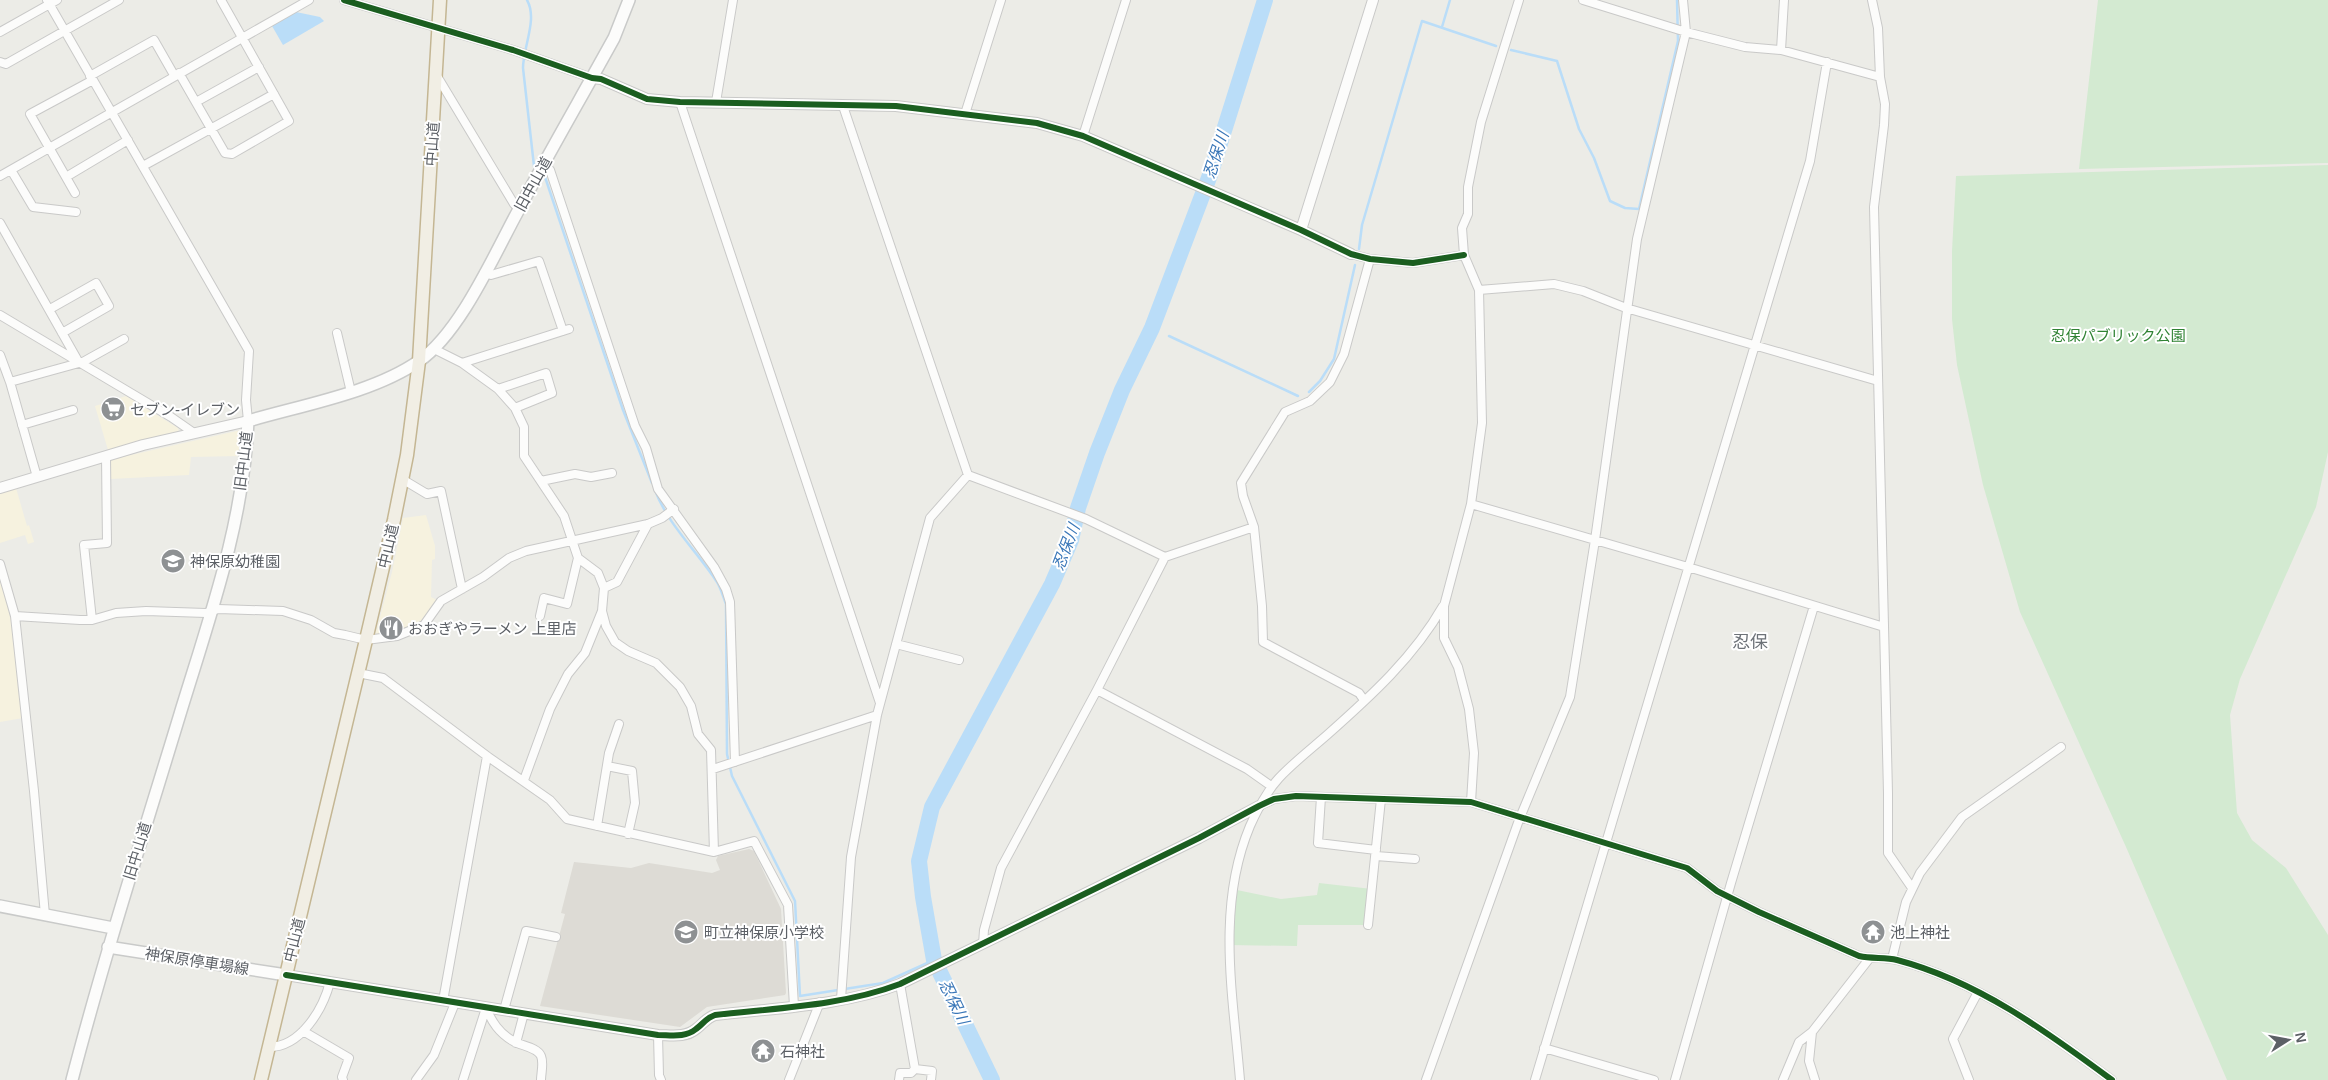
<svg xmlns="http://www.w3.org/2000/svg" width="2328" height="1080" font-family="Helvetica,'Noto Sans JP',sans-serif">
  <rect width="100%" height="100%" fill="#ecece7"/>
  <path fill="#f6f2df" d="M126,396L178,428L179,432L108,450L95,406Z
    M241,430L239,456L191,457L189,475L110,479L109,460Z
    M16,488L27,526L29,525L34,542L28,544L25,535L0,543V493Z
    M426,515L435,546V559L432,560L431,597L437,600L423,622L396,635L375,636L392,572L403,518Z
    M0,576L12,618L23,718L0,722Z"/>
  <path fill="#dddbd5" d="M749,849L754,851L781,909L786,993L785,995L707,1007L680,1027L540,1006L565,914L561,913L574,862L631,868L649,863L712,873L720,870L716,860L718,856Z"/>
  <path fill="#d3ead1" d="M2098,0H2328V163L2079,169Z
    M2328,165V452L2316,507L2240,679L2230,715L2237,813L2252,840L2286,868L2328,935V1080H2227L2126,847L2020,612L1983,485L1957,365L1952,319V251L1956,176Z
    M1319,883L1372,889L1368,925H1298L1297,946L1229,945L1232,889L1281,899L1317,895Z"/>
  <path fill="#baddf8" d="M296,12L320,17L324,21L283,45L272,26Z"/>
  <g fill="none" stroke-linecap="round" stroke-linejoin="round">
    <path stroke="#baddf8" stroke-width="2.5" d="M527,0C538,19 523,47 523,68L534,166L537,169
      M1442,27L1450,0
      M1511,50L1557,61L1579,129L1594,158L1610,201L1625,208L1639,209L1678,41L1677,0
      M541,173L545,177L623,410L652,483
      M1359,249L1362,225L1422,21L1496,46
      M1152,328L1155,330
      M1169,336L1298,396
      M1309,392L1320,381L1334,359L1355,265
      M655,490C668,525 697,551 717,582C721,588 723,597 726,604L727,754L732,776L795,901L800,996L883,983L934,960"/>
    <path stroke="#baddf8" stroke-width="16" d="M992,1080L934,960L923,897L919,861L932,807L1052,584L1071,540L1078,508L1097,453L1122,390L1152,328L1210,175L1265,0"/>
    <defs>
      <path id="minor" d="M47,0L249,351L246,400L248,421
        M344,0L513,50L592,78
        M1583,0L1686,32L1745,47L1781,50L1880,77
        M1872,0L1878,28L1880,77L1885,104L1884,125L1874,207L1875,249L1888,793V853L1912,888
        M0,32L57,0
        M1781,50L1784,0
        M0,62L6,64L119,0
        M179,73L225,153L232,154L289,121L221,0
        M90,76L154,40L174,75
        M437,76L514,204L519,209
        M196,102L259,67
        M680,102L880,703
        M716,102L733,0
        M843,106L968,475L1086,519L1165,557
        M965,114L1001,0
        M1083,136L1126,0
        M544,165L550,170L623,390L635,426L646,448L658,489L714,567L726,589L730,602L735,762
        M143,166L274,94
        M11,170L33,207L76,212
        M0,176L309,0
        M66,177L128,140
        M75,193L30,114L93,80
        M0,223L78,361
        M1351,254L1370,259L1413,263L1464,255
        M484,273L491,275L539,261L563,331
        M1479,290L1554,284L1583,291L1626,308L1878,381
        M50,309L96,283L109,306L62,333
        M0,315L171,417L194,433
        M337,333L351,392
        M434,349L462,363L498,389L515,408L524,427V456L564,516L578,558L598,573L604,588L602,611L606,626L615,642L628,651L656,663L680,687L691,706L698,734L711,750L714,852
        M0,355L10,382
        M81,363L124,339
        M462,363L569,329
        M498,389L546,373L552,393L515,408
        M22,425L73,410
        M37,477L10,382L79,363
        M402,479L427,494L441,491L462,589
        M541,481L575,474L591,477L612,473
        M1471,504L1688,567L1884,627
        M0,564L15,616L34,791L45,915
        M604,588L617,582L648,524
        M15,616L80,620H92L116,613L146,611L206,613L218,609L283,611L311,620L334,633L345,635L366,640L397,636L424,625L441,601L483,577L509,558L526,551L648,524L662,518L674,509
        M540,616L544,598L567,604L578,558
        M92,620L84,545L107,543L106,456
        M896,644L959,660
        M358,673L383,678L487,756L550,800L567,819L714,852L754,841L788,905L794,1006
        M1097,690L1247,769L1271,786
        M1364,700L1359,693L1263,642L1262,606L1254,527L1243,496L1241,483L1285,412L1310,401L1330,382L1344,354L1370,259
        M607,766L632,771L635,803L628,834
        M713,769L877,715
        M524,780L550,709L568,674L585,653L602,611
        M1321,797L1318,843L1376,850
        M1471,802L1474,753L1469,709L1458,667L1444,638V606L1471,504L1482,423L1479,290L1464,255L1462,228L1468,214V187L1481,122L1519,0
        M1259,806L1274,799L1296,796L1471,802L1687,868L1717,891L1759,912L1859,956C1872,959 1885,957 1897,960C1977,981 2046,1031 2112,1080
        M597,826L609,753L619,724
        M1376,856L1415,859
        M1368,925L1381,799
        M983,944L984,930L1001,868L1097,690L1165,557L1254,527
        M1892,959L1906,902L1920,873L1962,817L2061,747
        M900,984L915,1069L932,1071L931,1080
        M841,999L851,857L877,715L930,518L968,475
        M443,1001L487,756
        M486,1008C492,1022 499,1033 513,1041C521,1046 537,1047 541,1056C544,1063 541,1073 541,1080
        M504,1010L526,931L556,937
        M303,1031L349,1058L342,1077L343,1080
        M1812,1032L1809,1061L1815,1080
        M658,1035L659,1075L661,1080
        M516,1043L524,1013
        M269,1047C301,1047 323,1009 330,982
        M1544,1048L1654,1080
        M416,1080L434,1055L455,1003
        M463,1080L486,1008
        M789,1080L820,1002
        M899,1080L900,1073H911L915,1069
        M1240,1080C1233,995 1216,907 1250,826C1258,808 1266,792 1279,778C1294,762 1311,749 1327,735C1371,696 1414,657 1443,606
        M1426,1080L1519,820L1570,697L1595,540L1637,239L1686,32L1683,0
        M1535,1080L1810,161L1827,62
        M1675,1080L1731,883L1814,606
        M1783,1080L1799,1042L1812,1032L1869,959
        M1969,1080L1953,1039L1978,992"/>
      <path id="tertiary" d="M592,78L601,79L647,99L680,102L896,106L1037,123L1083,136L1301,230L1351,254
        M1301,230L1373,0
        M0,488L143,445L248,421
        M286,975L658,1035C671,1035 685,1038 696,1029C703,1024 706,1018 715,1015C776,1008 842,1006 900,984L1199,838L1259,806"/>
      <path id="secondary" d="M0,906L113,928
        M108,947L286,975
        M72,1080C104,957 143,836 180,714C209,619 244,522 248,421C302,405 373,393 419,361C460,333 494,255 518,211C549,153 582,96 614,38L629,0"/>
      <path id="trunk" d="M261,1080L366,640L394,520L407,455L419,361L440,0"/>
    </defs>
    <use href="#minor" stroke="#c9c9c8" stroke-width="10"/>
    <use href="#tertiary" stroke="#c9c9c8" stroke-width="12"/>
    <use href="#secondary" stroke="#c9cac9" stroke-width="14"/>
    <use href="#trunk" stroke="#c4b693" stroke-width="15"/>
    <use href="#minor" stroke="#fcfcfb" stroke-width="8"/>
    <use href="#tertiary" stroke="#fcfcfb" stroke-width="10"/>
    <use href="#secondary" stroke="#fcfcfb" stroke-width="11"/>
    <use href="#trunk" stroke="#f1eee4" stroke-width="12"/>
    <defs>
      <path id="cycleway" d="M344,0L513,50L592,78L601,79L647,99L680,102L896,106L1037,123L1083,136L1301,230L1351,254L1370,259L1413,263L1464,255
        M286,975L658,1035C671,1035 685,1038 696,1029C703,1024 706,1018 715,1015C776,1008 842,1006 900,984L1199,838L1259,806L1274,799L1296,796L1471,802L1687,868L1717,891L1759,912L1859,956C1872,959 1885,957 1897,960C1977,981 2046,1031 2112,1080"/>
    </defs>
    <use href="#cycleway" stroke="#fff" stroke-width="9"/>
    <use href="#cycleway" stroke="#1b5e20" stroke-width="6"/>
  </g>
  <defs>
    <symbol id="supermarket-disc" viewBox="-11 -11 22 22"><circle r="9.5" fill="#8e9193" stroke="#fff"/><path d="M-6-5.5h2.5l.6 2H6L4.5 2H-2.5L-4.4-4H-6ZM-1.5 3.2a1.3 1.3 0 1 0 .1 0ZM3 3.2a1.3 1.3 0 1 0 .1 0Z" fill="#fff"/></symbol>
    <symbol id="school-disc" viewBox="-11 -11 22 22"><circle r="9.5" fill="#8e9193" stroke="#fff"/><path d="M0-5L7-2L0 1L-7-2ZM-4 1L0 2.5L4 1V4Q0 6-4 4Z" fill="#fff"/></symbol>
    <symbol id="restaurant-disc" viewBox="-11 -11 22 22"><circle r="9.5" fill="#8e9193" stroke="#fff"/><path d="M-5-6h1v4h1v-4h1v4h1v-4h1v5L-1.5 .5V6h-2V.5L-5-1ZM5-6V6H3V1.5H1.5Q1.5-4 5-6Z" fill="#fff"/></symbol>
    <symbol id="temple-disc" viewBox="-11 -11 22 22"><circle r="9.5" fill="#8e9193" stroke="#fff"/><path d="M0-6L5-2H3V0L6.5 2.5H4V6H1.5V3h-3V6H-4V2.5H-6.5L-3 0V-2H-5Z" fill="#fff"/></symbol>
  </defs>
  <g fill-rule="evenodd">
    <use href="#supermarket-disc" x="99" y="395" width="28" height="28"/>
    <use href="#school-disc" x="159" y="547" width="28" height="28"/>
    <use href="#restaurant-disc" x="377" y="614" width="28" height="28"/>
    <use href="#school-disc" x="672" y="918" width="28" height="28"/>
    <use href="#temple-disc" x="1859" y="918" width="28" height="28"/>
    <use href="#temple-disc" x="749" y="1037" width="28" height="28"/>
  </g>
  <g text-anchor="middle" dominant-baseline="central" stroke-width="4" stroke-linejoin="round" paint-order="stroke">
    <g font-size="15" fill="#5c6066" stroke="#fff">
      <text transform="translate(432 144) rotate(-86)">中山道</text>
      <text transform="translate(533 184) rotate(-61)">旧中山道</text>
      <text transform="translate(243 461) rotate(-83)">旧中山道</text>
      <text transform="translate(388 546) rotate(-77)">中山道</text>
      <text transform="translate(137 851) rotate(-73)">旧中山道</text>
      <text transform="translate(294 940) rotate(-76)">中山道</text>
      <text transform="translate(197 961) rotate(9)">神保原停車場線</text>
    </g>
    <g font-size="15" fill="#2f8233" stroke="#fff">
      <text x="2118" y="335">忍保パブリック公園</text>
    </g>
    <g font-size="15" fill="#5c6066" stroke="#fff" text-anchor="start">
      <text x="130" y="409">セブン-イレブン</text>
      <text x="190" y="561">神保原幼稚園</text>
      <text x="408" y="628">おおぎやラーメン 上里店</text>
      <text x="704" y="932">町立神保原小学校</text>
      <text x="1890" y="932">池上神社</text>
      <text x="780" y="1051">石神社</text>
    </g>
    <g font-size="16" font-style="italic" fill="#3a77b8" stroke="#fff">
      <text transform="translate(1216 155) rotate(-72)">忍保川</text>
      <text transform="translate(1066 547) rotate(-69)">忍保川</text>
      <text transform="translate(954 1002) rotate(64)">忍保川</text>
    </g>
    <g font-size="18" fill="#6d7278" stroke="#fff">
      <text x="1750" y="642">忍保</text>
    </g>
  </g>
  <g transform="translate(2288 1040) rotate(79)" stroke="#ffffff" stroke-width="4" paint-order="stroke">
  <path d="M0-4L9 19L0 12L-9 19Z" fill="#5c6066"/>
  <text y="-8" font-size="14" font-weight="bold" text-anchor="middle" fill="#5c6066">N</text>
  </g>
</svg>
